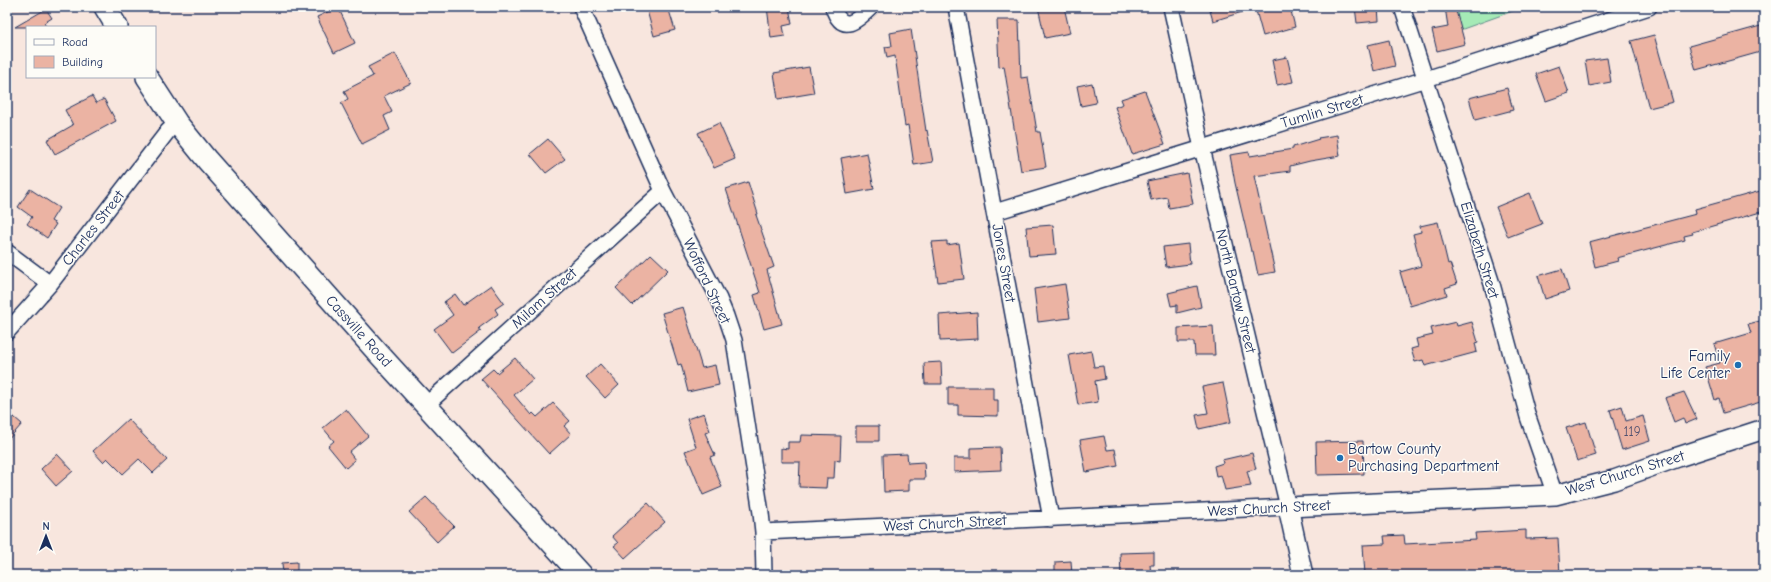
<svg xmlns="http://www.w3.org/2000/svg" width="1771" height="582" font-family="'Comic Neue',sans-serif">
  <rect width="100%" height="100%" fill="#f8e6de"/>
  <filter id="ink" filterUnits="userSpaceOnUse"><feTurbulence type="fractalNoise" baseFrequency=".025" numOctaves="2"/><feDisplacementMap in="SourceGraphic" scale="8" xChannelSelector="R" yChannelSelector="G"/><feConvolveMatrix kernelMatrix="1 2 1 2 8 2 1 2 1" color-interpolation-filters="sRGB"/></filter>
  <g filter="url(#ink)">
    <path fill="#a5eab6" stroke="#608c8a" d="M1446,7H1524L1449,34Z"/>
    <path fill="#ebb3a3" stroke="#1b2f5e" d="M338,7L355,43L334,53L317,17Z
      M646,7H668L675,30L654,36Z
      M767,7H789L792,24L783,26L785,36L771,38Z
      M1038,7H1064L1070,33L1045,38Z
      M1209,7H1249V10L1213,21Z
      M1255,7H1290L1295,27L1263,36Z
      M1355,7H1378L1379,21L1357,23Z
      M1445,7H1455L1465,44L1437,51L1432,30L1448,27Z
      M46,9L52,18L44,23L46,27H15Z
      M997,20H1019L1021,78L1028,77L1037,132H1040L1046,167L1021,171L1004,66L999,67Z
      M1764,25V51L1696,70L1689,46Z
      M911,29L926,131L927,130L933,162L914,165L908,125L905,126L895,56L887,58L885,47L892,46L890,33Z
      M1654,35L1673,102L1649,108L1631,41Z
      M1389,40L1395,66L1374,71L1368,45Z
      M395,53L411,83L384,96L392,112L384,116L390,130L362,144L341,103L348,99L344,91L373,76L368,67Z
      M1287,57L1293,82L1277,85L1272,60Z
      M1607,58L1611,82L1589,86L1585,61Z
      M1559,66L1569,93L1546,101L1536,74Z
      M809,67L814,93L778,99L774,73Z
      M1092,83L1096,103L1081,106L1077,86Z
      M1507,88L1513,110L1475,120L1469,98Z
      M1145,91L1165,144L1132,154L1115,107L1123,104L1121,99Z
      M92,96L96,103L104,99L116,121L55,154L47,140L73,125L65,110Z
      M719,123L735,159L714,168L698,133Z
      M1337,135L1340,156L1310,161L1290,166V171L1254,176L1275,272L1258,275L1253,251H1251L1235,183L1230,155L1249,152L1250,156L1293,149V147L1319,139L1318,138Z
      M548,139L565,159L546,173L530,154Z
      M867,153L874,189L847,194L841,158Z
      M1187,173L1193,204L1169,208L1167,197L1151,200L1147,181Z
      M748,182L758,214L756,215L774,267L767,270L782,324L764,329L754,295L760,293L726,189Z
      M30,189L59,208L51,221L56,224L47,238L27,224L32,217L18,207Z
      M1764,190V211L1692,232L1693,234L1684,236L1685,240L1617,258L1618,261L1595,267L1589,242L1696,214L1695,209Z
      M1530,193L1542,224L1508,237L1496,207Z
      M1438,222L1448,264L1450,263L1457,284L1445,288L1447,295L1410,306L1400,272L1421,266L1413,234L1421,232L1420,226Z
      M1053,225L1056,254L1029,256L1026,227Z
      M947,241V245L959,243L964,279L938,282L932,242Z
      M1188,244L1190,264L1166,267L1163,247Z
      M651,254L668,270L632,305L616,288Z
      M1562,269L1569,291L1545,299L1538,276Z
      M1065,284L1070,318L1038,322L1034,289Z
      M491,285L504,303L495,309L498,314L479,328L481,331L452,353L434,329L453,315L444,302L455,294L463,305Z
      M1197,286L1201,307L1177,313V305L1171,306L1168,293Z
      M683,307L702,368L715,365L719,385L688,392L681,364L678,365L662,313Z
      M977,312L978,339L940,341L939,315Z
      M1764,320V401L1723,413L1719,398L1715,400L1705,367L1720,363L1714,344L1751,333L1748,324Z
      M1456,322L1457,326L1472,322L1478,342L1475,343L1477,352L1425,366L1423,360L1415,362L1411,349L1418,347L1416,339L1433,335L1431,328Z
      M1213,326L1215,355H1195L1194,342H1178V328Z
      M1091,351L1094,367L1103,366L1105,379L1095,381L1098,402L1078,405L1069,355Z
      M515,358L533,379L514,395L531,415L533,413L537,417L553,403L570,421L564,426L571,434L549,454L481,379L493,369L497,373Z
      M941,362L942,384H925L924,363Z
      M600,364L619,385L605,398L586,377Z
      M1223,383L1231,422L1199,429L1196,415L1208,413L1202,387Z
      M948,387H993V400H998V416L958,415V405H948Z
      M1684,392L1697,419L1685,424L1683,418L1674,422L1665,398Z
      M1622,406L1626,421L1643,416L1650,441L1622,450L1610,410Z
      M346,409L368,436L349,452L355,460L346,468L328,446L334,441L323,428Z
      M7,411L22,424L7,441Z
      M704,413L710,431L705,433L715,455L710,457L722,487L703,495L685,451L696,447L687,419Z
      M128,419L167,460L153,473L139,459L123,474L107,458L103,462L93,451Z
      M1586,422L1596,455L1577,461L1566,428Z
      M856,426H879V441H856Z
      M801,435L841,436L840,461L835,460L834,478H827L826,488L799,487L800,462H781V448L788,449V442H800Z
      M1104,436L1107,450L1115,449L1118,466L1086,472L1080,440Z
      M1363,441L1364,474L1317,475L1316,442Z
      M1000,447L1001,470L954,472V458H971V448Z
      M1252,453L1256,469L1247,471L1251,486L1225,490L1221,475L1216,476L1214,466L1223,463L1222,460Z
      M57,454L73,471L56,486L41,469Z
      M907,454L908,463L924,462L925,479H909V491L884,492L883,455Z
      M426,497L454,526L437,542L409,512Z
      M648,503L665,522L625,558L614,546L618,543L612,536Z
      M1526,530V539L1558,538L1560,575H1365L1363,545L1385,544L1384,536L1404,535L1405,544L1476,540L1475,533Z
      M1154,552V565H1150L1151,575H1121L1120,553Z
      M1071,561L1072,575H1055V562Z
      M297,562V575H283L282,563Z"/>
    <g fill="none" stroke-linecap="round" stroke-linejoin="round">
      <defs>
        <path id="minor" d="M581,7L663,191L719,299L726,316L734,340L761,513L763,532L764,575
          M833,7C842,35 857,21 871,7
          M956,7L1051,519
          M1402,7L1492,284L1528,417L1555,495
          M995,212L1426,79L1649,7
          M7,252L50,284
          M7,332L50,284L168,131L177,123
          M426,405L663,191
          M763,532L1288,507L1202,148L1171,7"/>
        <path id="tertiary" d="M1303,575L1288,507L1555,495L1614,480L1678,457L1764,429"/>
        <path id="secondary" d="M105,7L117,27
          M147,77L177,123L207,160L379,354L581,575"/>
      </defs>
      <use href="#minor" stroke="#1b2f5e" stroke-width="18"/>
      <use href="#tertiary" stroke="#1b2f5e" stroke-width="22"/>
      <use href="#secondary" stroke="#1b2f5e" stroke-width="24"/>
      <use href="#minor" stroke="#fdfcf7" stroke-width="15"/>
      <use href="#tertiary" stroke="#fdfcf7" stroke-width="19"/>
      <use href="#secondary" stroke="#fdfcf7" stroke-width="21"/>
    </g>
  </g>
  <g fill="#1f6fb2" stroke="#fdfcf7" stroke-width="1.5">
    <circle cx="1738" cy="365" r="4"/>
    <circle cx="1340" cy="458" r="4"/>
  </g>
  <g text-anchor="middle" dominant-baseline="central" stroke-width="3" stroke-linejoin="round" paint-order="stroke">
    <g font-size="13" fill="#4f506f">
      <text x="1632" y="431">119</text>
    </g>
    <g font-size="15" fill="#1b2f5e" stroke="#fdfcf7">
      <text transform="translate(1322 111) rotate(-17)">Tumlin Street</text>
      <text transform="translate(93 228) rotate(-52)">Charles Street</text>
      <text transform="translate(1480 250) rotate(73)">Elizabeth Street</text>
      <text transform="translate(1004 263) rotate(80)">Jones Street</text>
      <text transform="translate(707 281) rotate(65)">Wofford Street</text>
      <text transform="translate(1236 291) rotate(76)">North Bartow Street</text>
      <text transform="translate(544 298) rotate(-42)">Milam Street</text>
      <text transform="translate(359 331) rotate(48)">Cassville Road</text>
      <text transform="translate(1625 473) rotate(-17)">West Church Street</text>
      <text transform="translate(1269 508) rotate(-3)">West Church Street</text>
      <text transform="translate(945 523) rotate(-3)">West Church Street</text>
    </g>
    <g font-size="15" fill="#1b2f5e" stroke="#fdfcf7" text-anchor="end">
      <text x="1730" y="356">Family<tspan x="1730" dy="17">Life Center</tspan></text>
      <text x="1348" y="449" text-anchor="start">Bartow County<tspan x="1348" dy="17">Purchasing Department</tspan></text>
    </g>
  </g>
  <rect width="1771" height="582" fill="none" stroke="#fdfcf7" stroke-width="24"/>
  <rect x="12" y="12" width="1747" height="558" fill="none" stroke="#1b2f5e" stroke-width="1.5" filter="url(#ink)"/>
  <rect x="26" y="26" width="130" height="52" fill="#fdfcf7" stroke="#a3aaba"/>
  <rect x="34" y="39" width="20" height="6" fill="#fdfcf7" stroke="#a3aaba"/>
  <text x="62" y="46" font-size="12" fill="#1b2f5e">Road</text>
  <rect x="34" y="56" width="20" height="12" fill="#ebb3a3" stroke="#a3aaba"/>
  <text x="62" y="66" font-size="12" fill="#1b2f5e">Building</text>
  <g transform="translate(46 536)" stroke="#fdfcf7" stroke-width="3" paint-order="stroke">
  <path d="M0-3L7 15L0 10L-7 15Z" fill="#1b2f5e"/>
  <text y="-6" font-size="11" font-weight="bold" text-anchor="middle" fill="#1b2f5e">N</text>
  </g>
</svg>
